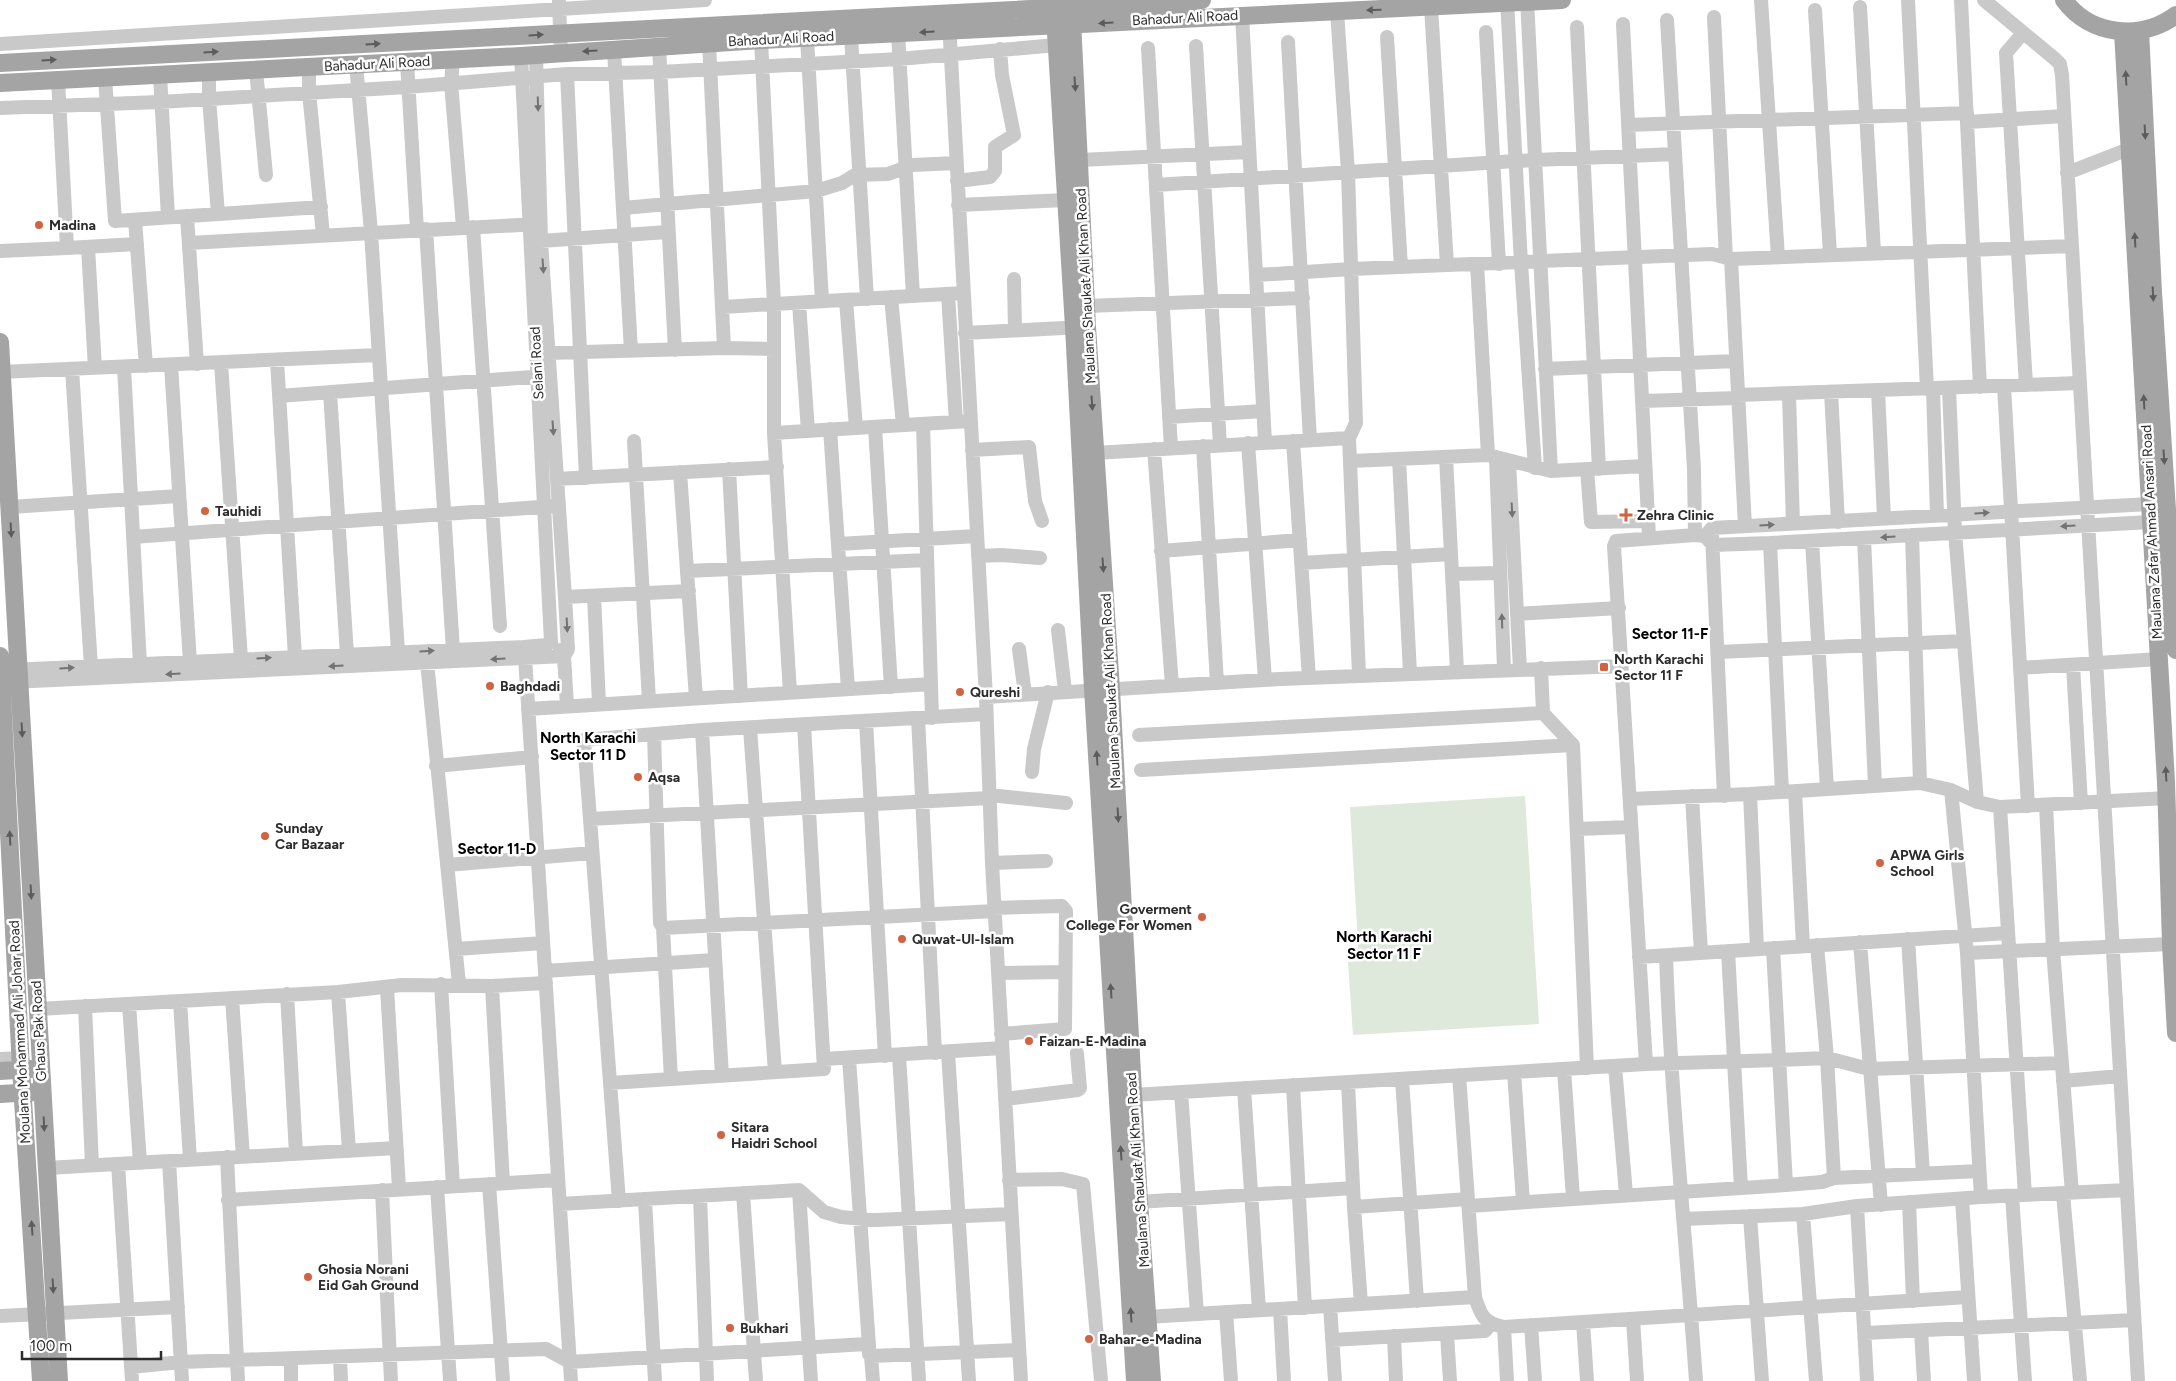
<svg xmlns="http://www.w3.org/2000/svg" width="2176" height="1381" font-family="Figtree,sans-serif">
  <rect width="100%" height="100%" fill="#fff"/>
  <path fill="#dee8db" d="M1525,796L1539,1024L1353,1035L1348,962L1359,961L1350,807Z"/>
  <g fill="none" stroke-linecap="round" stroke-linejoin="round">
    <path stroke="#c9c9c9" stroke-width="14" d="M1507,0L1521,263L1535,468
      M1527,0L1551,471
      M1761,0L1778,257
      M1908,0L1927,389
      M1961,0L1980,387
      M1984,0L2055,59L2060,64L2062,75L2138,1381
      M559,2L561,54
      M1431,7L1447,265
      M1860,7L1874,252
      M1815,10L1830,254
      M1337,11L1348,172L1356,423L1349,438L1359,675
      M1242,15L1265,442
      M1714,17L1726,258
      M1667,20L1694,469L1695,535
      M949,21L986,697L992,863L1021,1381
      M1623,24L1649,537
      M1577,27L1599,469
      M1486,32L1499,264
      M898,33L913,296
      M2023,33L2006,53L2026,385
      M851,36L867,299
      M1387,37L1401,267
      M807,38L822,301
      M761,40L774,304V433L790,693
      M1288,42L1310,440
      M709,43L724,348
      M0,44L705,0
      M1196,46L1220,445
      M659,47L675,350
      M1148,48L1171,448
      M614,50L631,351
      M536,55L541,241L565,597L568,649L564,656
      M453,60L451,83L463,227
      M407,62L417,230
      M356,64L371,232L398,652
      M309,67V92L323,235
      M256,70L266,175
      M209,72V98L218,214
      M567,74L586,478
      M160,75L168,217
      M105,78L115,221L321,207
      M58,80L67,248L137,244
      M0,108L160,102L407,87L567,74L660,72L899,59L1057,45
      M1968,122L2064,116
      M1628,125L1967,113
      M1080,160L1249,152
      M2067,173L2129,149
      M957,181L990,177L995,171V147L1014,135L1002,75L1000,49
      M1156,185L1515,161L1675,154
      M958,205L1066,200
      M623,208L816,191L842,183L855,175L888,174L912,165L956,163
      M187,216L197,364
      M135,220L146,366
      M473,227L500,626
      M426,229L453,650
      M541,241L667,232
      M189,243L538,224
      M88,247L95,368
      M0,251L67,248
      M1731,259L1745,526
      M1477,264L1488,455
      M1257,275L1351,269L1712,254L1731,259L2072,246
      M1014,279L1015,330
      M948,294L956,422
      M891,297L903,425
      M846,300L856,428
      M799,303L808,431
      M1086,306L1303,298
      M723,307L963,293
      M965,333L1082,327
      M548,353L724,348L774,349
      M277,361L295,657
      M221,363L241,659
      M171,365L190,662
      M124,367L140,664
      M72,369L91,667
      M1545,369L1736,361
      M0,372L379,355
      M2004,386L2028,806
      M1949,388L1955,532L1977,802
      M1933,389L1937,515
      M1878,390L1884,518
      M330,392L347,655
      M1831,392L1838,522
      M1789,394L1793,524
      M1738,395L2079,383
      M279,396L545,376
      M1642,401L1738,398
      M1169,417L1263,411
      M923,424L932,718
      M875,427L891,687
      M830,429L848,689
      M774,433L970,421
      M634,441L649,701
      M1293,441L1309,678
      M1248,443L1265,680
      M1203,446L1217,683
      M1154,449L1172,685
      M972,450L1029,447L1035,501L1042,521
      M1095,453L1349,438
      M1446,457L1457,671
      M1496,458L1504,669
      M1399,459L1410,673
      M1351,461L1488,455L1551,471L1644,466
      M1509,462L1520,669
      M729,469L741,696
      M1587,469L1591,522L1647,521
      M680,472L696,698
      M557,479L777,467
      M10,507L179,496
      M1912,535L1920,783
      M1705,536L1712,528L2150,504
      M1712,536L1724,796
      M133,537L554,506
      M1864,538L1875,786
      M1812,541L1827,789
      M1770,543L1782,792
      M838,544L977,536
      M1161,551L1300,540
      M978,556L1002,555L1040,558
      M1301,563L1451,554
      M687,571L927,560
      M1452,574L1500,573
      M594,596L599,704
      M565,597L689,591
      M1517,614L1619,608
      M1058,630L1065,691
      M1019,649L1025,694
      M560,650L564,656L567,706
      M1718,652L1964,641
      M525,657L571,1381
      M427,662L459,984
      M2073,665L2081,803
      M1541,668L1543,713
      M2020,668L2159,659
      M9,670L524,647L546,645L551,642L521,56
      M11,682L564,656
      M986,697L1280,679L1622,666
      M528,709L931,684
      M918,718L935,1053
      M866,721L885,1056
      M750,728L775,1072
      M702,730L722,1076
      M654,734L660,923L663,928L671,1079
      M1139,735L1543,713L1573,745L1587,1068
      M436,766L532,757
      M1141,770L1573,745
      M1032,772L1034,749L1048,692
      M1951,790L1967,953L1981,1197
      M1795,791L1803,946
      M1750,794L1757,949
      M989,795L1066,803
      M1692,796L1701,953
      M1630,799L1750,794L1920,783L1951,790L1977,802L2000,807L2167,798
      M2046,805L2053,949L2072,1193
      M2000,807L2025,1195
      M590,819L989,798
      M1577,829L1631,827
      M992,863L1046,861
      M447,865L592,853
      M994,908L1062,906L1066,911L1065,1029L1001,1034
      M663,928L995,911
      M1908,939L1923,1174
      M1860,942L1881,1205
      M1817,945L1827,1058L1834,1178
      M1773,948L1786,1185
      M456,949L543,943
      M1728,951L1741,1188
      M1967,953L2171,944
      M1666,956C1671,1098 1686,1239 1696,1381
      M1639,957L2008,933
      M545,971L714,960
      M998,973L1065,972
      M441,984L453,1186
      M492,986L503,1183
      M387,988L399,1188
      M338,992L349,1151
      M287,994L296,1153
      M232,998L243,1157
      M180,1001L190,1160
      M129,1004L140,1163
      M85,1006L92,1165
      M38,1009L338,992L402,985L492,986L546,983
      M948,1052L969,1381
      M899,1055L919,1381
      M849,1058L869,1346
      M0,1059L21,1058
      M824,1059L1002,1048
      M1646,1064L1614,546L1616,541L1695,535L1705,536L1713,545L1770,543L2151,522
      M1615,1066L1626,1194
      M1564,1069L1573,1198
      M1514,1072L1523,1202
      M1459,1075L1475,1297C1481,1316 1484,1323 1504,1327L1507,1381
      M1402,1079L1417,1301
      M2063,1081L2120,1076
      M610,1083L824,1069L804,725
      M1348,1083L1354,1207L1468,1199
      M1293,1085L1305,1308
      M1244,1088L1259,1310
      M1181,1092L1197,1314
      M1133,1095L1646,1064L1779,1060L1827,1058L1869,1069L2062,1063
      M1005,1099L1078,1090L1080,1088L1077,1053
      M227,1157L238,1381
      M169,1161L182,1381
      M118,1164L132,1381
      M47,1168L396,1148
      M1009,1180L1062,1179L1083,1184L1101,1381
      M489,1184L503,1381
      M437,1187L450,1381
      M382,1190L391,1381
      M799,1190L811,1381
      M743,1193L756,1381
      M2063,1194L2080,1381
      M700,1196L707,1381
      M2012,1196L2025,1381
      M1962,1199L1974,1381
      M228,1200L558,1180
      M645,1200L655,1381
      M619,1201L584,740L702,730L986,714
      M1139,1202L1353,1188
      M1909,1202L1913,1301
      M560,1204L799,1190L824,1212L841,1217L876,1220L1011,1214
      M1469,1206L1786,1185L1822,1182L1834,1178L1979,1171
      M1857,1206L1867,1381
      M1354,1207L1361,1304
      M1803,1214L1816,1381
      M1750,1216L1762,1381
      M1684,1219L1803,1214L1857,1206L1981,1197L2127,1190
      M1330,1306L1335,1381
      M1280,1309L1284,1381
      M1226,1312L1231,1381
      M0,1316L178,1307
      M1147,1317L1475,1297
      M1633,1319L1637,1381
      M1583,1322L1587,1381
      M1531,1325L1535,1381
      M1504,1327L1968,1297
      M1921,1331L1924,1381
      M1865,1333L2134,1320
      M1447,1334L1450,1381
      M1394,1336L1396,1381
      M1332,1340L1485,1331L1491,1324
      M871,1356L873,1381
      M340,1357L341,1381
      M291,1359V1381
      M131,1367L181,1362L546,1349L570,1362L866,1344L869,1346V1354L871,1356L1019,1350"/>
    <path stroke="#a4a4a4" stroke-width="18" d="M1054,0L1074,327L1093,689L1135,1381
      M1071,0L1087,327L1111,689L1139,1202L1152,1381
      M2064,0C2090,36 2141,41 2176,15
      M2140,31L2153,292L2176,650
      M2123,32L2166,782L2171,944L2176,1033
      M0,63L1202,0
      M0,83L521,56L761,40L1562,0
      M0,342L59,1381
      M0,656L21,1069L41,1381
      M0,1071L32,1069
      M0,1094L34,1092"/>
  </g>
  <defs><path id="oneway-solid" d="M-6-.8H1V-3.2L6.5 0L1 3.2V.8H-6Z" transform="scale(1.25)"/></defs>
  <g fill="#5c5c5c">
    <use href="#oneway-solid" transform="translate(1374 10) rotate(178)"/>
    <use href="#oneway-solid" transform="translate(1106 23) rotate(177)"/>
    <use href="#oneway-solid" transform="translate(927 32) rotate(177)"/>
    <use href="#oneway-solid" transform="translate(536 35) rotate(-3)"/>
    <use href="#oneway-solid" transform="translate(373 44) rotate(-3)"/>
    <use href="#oneway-solid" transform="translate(590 51) rotate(176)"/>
    <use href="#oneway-solid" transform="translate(211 52) rotate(-3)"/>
    <use href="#oneway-solid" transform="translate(49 60) rotate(-3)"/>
    <use href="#oneway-solid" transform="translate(2126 78) rotate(-93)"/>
    <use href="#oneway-solid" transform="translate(1075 84) rotate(86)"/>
    <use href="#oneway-solid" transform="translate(2145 132) rotate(87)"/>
    <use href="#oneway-solid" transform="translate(2135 240) rotate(-93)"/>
    <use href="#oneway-solid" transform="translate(2153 294) rotate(87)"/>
    <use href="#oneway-solid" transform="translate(2144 402) rotate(-93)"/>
    <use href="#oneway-solid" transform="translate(1092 403) rotate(86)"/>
    <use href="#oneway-solid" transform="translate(2164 457) rotate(86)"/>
    <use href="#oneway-solid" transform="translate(11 530) rotate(87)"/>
    <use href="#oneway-solid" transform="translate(1103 565) rotate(86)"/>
    <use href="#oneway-solid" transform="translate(22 730) rotate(87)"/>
    <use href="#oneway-solid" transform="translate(1097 758) rotate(-94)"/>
    <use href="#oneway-solid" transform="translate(2166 774) rotate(-93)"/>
    <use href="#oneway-solid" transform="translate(1118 815) rotate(87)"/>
    <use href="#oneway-solid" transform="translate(10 838) rotate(-93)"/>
    <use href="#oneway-solid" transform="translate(31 892) rotate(87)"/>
    <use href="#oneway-solid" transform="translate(1111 991) rotate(-94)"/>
    <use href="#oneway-solid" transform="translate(44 1124) rotate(87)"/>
    <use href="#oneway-solid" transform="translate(1121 1153) rotate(-94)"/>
    <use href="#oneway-solid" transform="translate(32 1228) rotate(-94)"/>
    <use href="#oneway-solid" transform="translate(53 1286) rotate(87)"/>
    <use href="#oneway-solid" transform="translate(1131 1315) rotate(-94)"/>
  </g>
  <g fill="#737373">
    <use href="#oneway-solid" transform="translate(538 104) rotate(88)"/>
    <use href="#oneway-solid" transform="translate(543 266) rotate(86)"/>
    <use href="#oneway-solid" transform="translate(553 428) rotate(86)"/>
    <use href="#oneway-solid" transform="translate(1512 510) rotate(87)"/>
    <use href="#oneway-solid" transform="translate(1982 513) rotate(-4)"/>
    <use href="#oneway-solid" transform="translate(1767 525) rotate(-3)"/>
    <use href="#oneway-solid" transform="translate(2068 526) rotate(176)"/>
    <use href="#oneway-solid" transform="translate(1888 537) rotate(176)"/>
    <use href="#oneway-solid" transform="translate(1502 621) rotate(-92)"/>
    <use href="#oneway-solid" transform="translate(567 625) rotate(87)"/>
    <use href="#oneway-solid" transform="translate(427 651) rotate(-3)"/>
    <use href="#oneway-solid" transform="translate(264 658) rotate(-3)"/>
    <use href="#oneway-solid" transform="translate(498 659) rotate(177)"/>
    <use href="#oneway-solid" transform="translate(336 666) rotate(177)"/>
    <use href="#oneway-solid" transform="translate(67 668) rotate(-3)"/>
    <use href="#oneway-solid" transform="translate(173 674) rotate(177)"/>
  </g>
  <g fill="#cf6342" stroke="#fff" stroke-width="2">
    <circle cx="39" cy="225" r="5"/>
    <circle cx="205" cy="511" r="5"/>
    <path d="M1623.5 507.5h5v5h5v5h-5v5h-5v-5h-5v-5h5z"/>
    <rect x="1599" y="662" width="10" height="10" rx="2.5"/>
    <circle cx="490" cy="686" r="5"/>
    <circle cx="960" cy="692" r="5"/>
    <circle cx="638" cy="777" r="5"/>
    <circle cx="265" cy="836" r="5"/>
    <circle cx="1880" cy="863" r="5"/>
    <circle cx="1202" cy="917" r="5"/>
    <circle cx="902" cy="939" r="5"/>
    <circle cx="1029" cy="1041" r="5"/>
    <circle cx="721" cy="1135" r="5"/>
    <circle cx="308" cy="1277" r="5"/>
    <circle cx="730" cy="1328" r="5"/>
    <circle cx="1089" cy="1339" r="5"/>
  </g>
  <g text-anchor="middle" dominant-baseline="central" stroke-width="5" stroke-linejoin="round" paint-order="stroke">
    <g font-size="14" fill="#2c2c2c" stroke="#fff">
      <text transform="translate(1185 18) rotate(-3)">Bahadur Ali Road</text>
      <text transform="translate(781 39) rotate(-3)">Bahadur Ali Road</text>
      <text transform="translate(377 64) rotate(-3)">Bahadur Ali Road</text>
      <text transform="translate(1086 286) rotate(-93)">Maulana Shaukat Ali Khan Road</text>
      <text transform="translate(537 363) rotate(-93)">Selani Road</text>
      <text transform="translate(2152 532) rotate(-93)">Maulana Zafar Ahmad Ansari Road</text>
      <text transform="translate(1111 691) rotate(-93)">Maulana Shaukat Ali Khan Road</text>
      <text transform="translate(39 1031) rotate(-93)">Ghaus Pak Road</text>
      <text transform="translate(20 1032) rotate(-93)">Moulana Mohammad Ali Johar Road</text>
      <text transform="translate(1138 1170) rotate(-94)">Maulana Shaukat Ali Khan Road</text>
    </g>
    <g font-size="14" font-weight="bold" fill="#2c2c2c" stroke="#fff" text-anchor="start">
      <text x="49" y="225">Madina</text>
      <text x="215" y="511">Tauhidi</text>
      <text x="1637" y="515">Zehra Clinic</text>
      <text x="1614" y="659">North Karachi<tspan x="1614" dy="16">Sector 11 F</tspan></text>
      <text x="500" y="686">Baghdadi</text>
      <text x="970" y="692">Qureshi</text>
      <text x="648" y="777">Aqsa</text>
      <text x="275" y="828">Sunday<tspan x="275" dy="16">Car Bazaar</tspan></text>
      <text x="1890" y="855">APWA Girls<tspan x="1890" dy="16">School</tspan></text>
      <text x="1192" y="909" text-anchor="end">Goverment<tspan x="1192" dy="16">College For Women</tspan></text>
      <text x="912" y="939">Quwat-Ul-Islam</text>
      <text x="1039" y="1041">Faizan-E-Madina</text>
      <text x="731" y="1127">Sitara<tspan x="731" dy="16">Haidri School</tspan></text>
      <text x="318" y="1269">Ghosia Norani<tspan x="318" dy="16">Eid Gah Ground</tspan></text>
      <text x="740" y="1328">Bukhari</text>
      <text x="1099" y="1339">Bahar-e-Madina</text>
    </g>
    <g font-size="15" font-weight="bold" fill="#000" stroke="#fff">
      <text x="1670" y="634">Sector 11-F</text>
      <text x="588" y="738">North Karachi<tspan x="588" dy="17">Sector 11 D</tspan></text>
      <text x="497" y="849">Sector 11-D</text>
      <text x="1384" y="937">North Karachi<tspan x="1384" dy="17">Sector 11 F</tspan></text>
    </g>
  </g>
  <path d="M22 1351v8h139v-8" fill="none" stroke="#2c2c2c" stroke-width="2.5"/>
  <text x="30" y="1351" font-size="15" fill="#2c2c2c" stroke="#ffffff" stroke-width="4" paint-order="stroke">100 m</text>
</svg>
